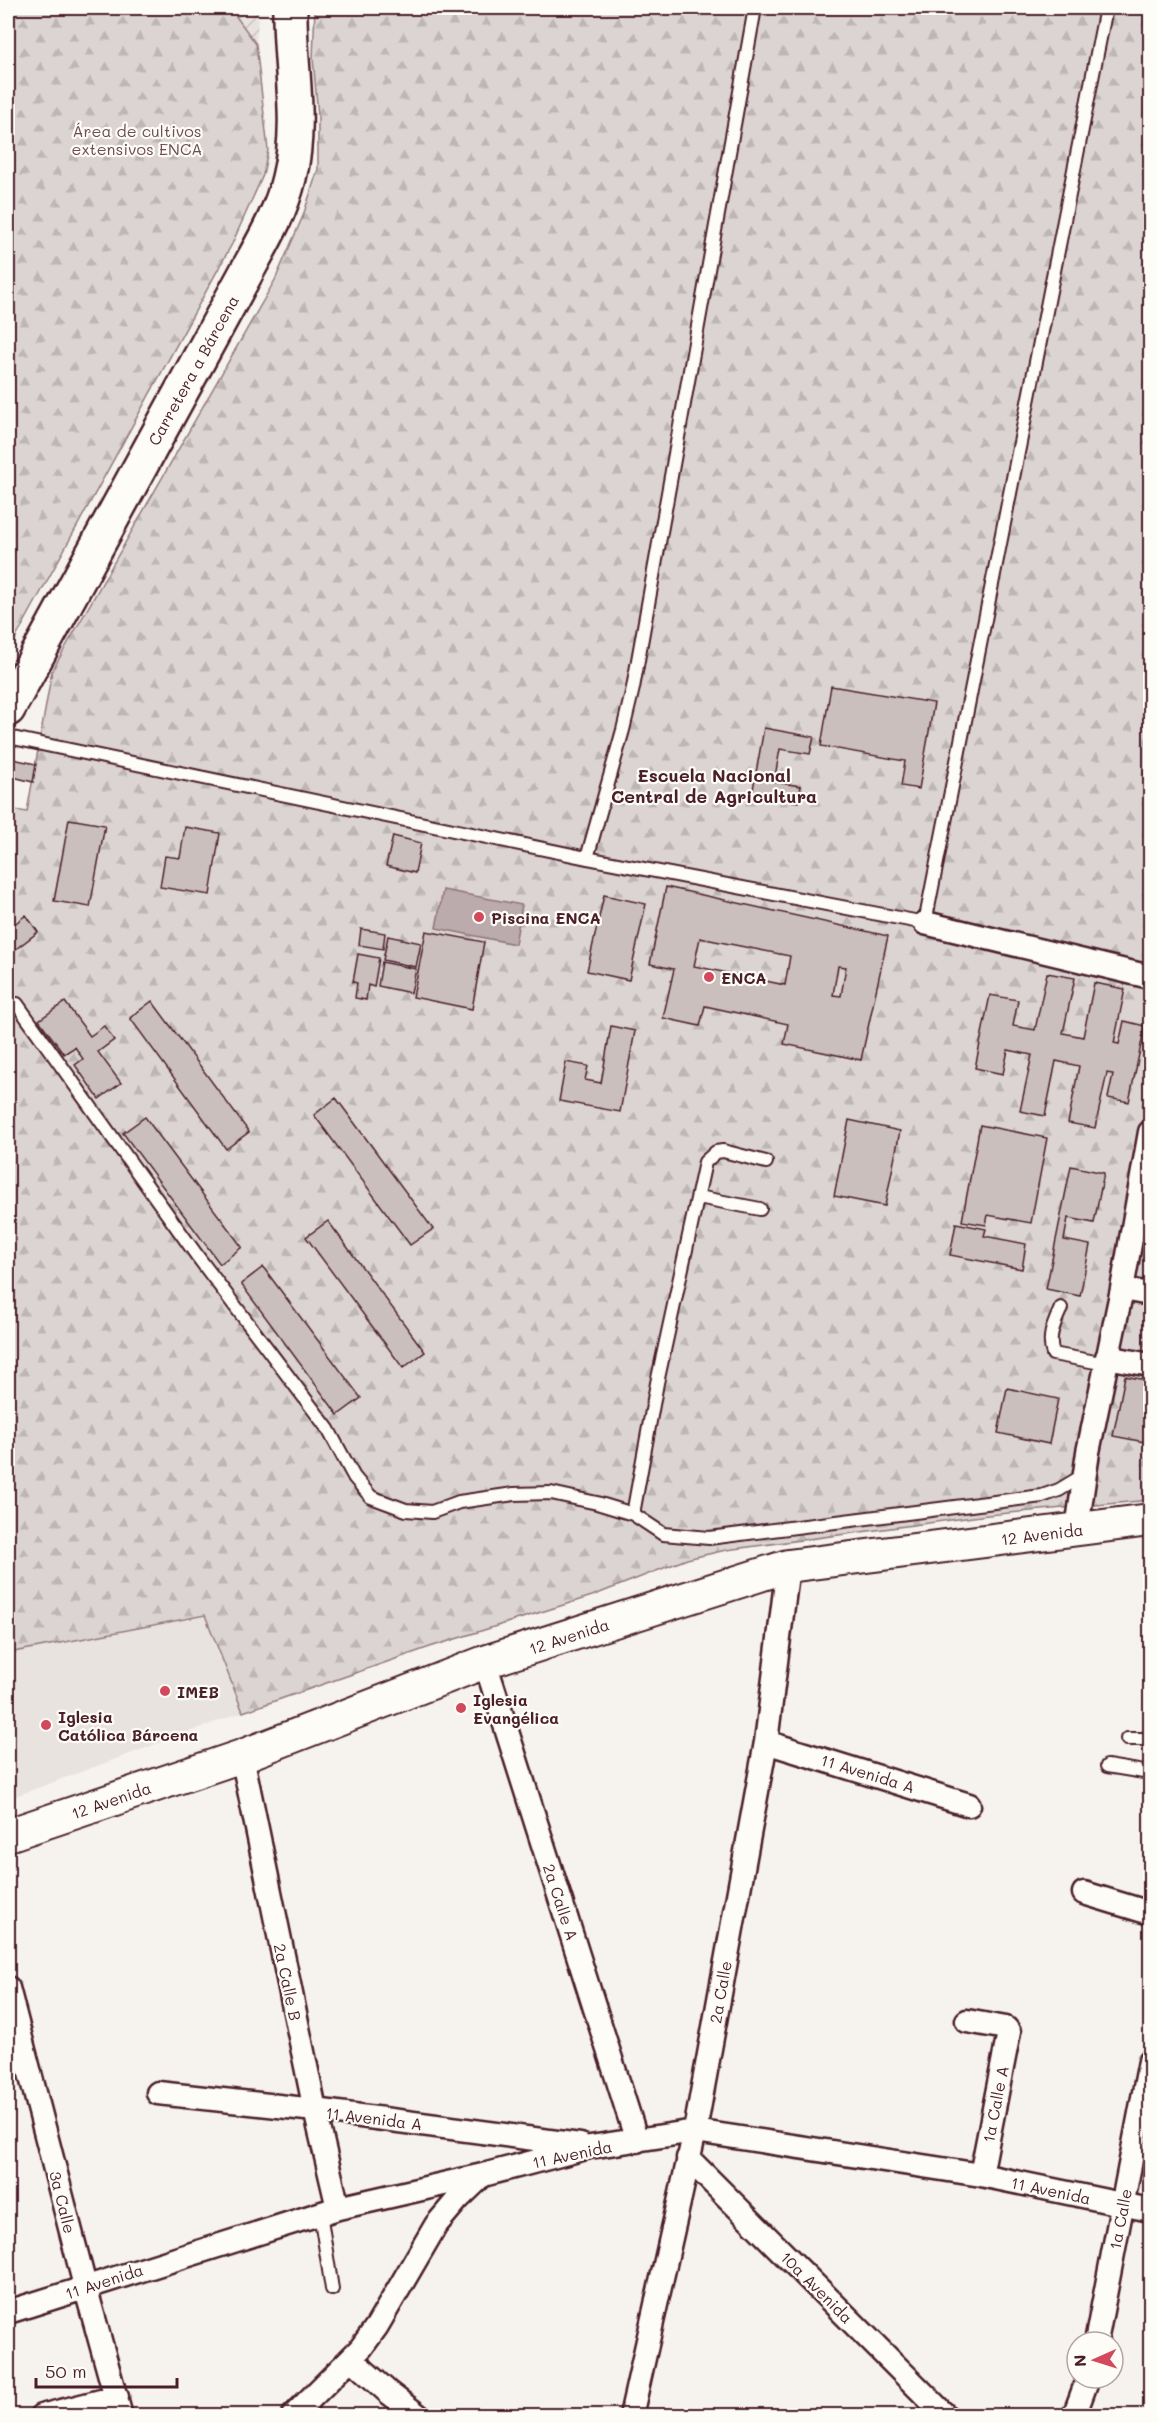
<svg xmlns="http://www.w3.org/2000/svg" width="1158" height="2423" font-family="Mali,sans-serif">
  <defs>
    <pattern id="industrial-furrows" width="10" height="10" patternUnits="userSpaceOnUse" patternTransform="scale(1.5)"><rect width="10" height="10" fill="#e9e3e0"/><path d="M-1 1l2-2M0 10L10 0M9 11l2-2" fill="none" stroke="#c9c2c0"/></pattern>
    <pattern id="forest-firs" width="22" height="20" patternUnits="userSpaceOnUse" patternTransform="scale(1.5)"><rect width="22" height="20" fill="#dcd4d2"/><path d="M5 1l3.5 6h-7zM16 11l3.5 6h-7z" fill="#beb6b4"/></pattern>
  </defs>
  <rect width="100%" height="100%" fill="#f6f3ef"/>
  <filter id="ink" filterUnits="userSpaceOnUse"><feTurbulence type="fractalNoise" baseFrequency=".0167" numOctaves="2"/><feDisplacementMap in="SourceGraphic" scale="12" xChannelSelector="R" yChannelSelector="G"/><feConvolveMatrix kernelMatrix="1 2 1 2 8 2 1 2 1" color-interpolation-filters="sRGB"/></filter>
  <g filter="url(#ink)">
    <path fill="#e9e3e0" d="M205,1615L243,1712L8,1799V1652Z"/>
    <path fill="url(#industrial-furrows)" d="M230,8H259L256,44Z"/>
    <path fill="url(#forest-firs)" stroke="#937a7e" stroke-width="1.5" d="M8,8H230L256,44L268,150L263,175L232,244L8,652Z
      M315,8H1150V1500L988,1515L726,1550L687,1559L592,1596L430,1647L243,1712L205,1615L8,1653V809L27,812L52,671L275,280L303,216L318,169V116L313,58Z"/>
    <path fill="#bbabac" stroke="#8e7378" stroke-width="1.5" d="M443,890L522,905L515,944L436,928Z"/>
    <path fill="#cbbfbe" stroke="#4a1f2b" stroke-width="1.5" fill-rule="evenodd" d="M831,686L934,703L919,789L901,786L905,761L821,746Z
      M764,728L814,737L810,754L780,749L774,782L801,786L798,802L752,795Z
      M13,759L36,764L33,782L9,776Z
      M69,819L105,825L90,907L54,901Z
      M185,827L220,833L210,895L160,887L165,856L180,858Z
      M393,836L421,843L415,873L386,866Z
      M666,887L888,936L861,1060L784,1044L788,1024L705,1006L700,1026L663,1018L674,969L650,964ZM700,938L790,956L785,985L694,966ZM838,966L846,967L841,996L833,995Z
      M604,895L646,904L629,980L587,971Z
      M26,915L38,932L8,955V929Z
      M361,929L385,933L383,949L359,945Z
      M426,931L484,942L472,1009L413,997Z
      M388,936L421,943L416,967L383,960Z
      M358,954L379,958L374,987L368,985L366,1000L355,998L357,983L353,982Z
      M382,962L416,969L411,993L378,986Z
      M1047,973L1075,978L1063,1033L1083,1037L1094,983L1125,989L1114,1043L1119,1044L1124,1021L1145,1026L1129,1102L1108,1098L1113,1074L1107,1073L1095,1128L1068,1123L1079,1066L1056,1061L1045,1116L1020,1111L1032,1055L1008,1050L1003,1074L975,1068L990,995L1018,1000L1013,1026L1035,1030Z
      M152,1001L249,1132L226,1149L130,1018Z
      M65,1002L90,1036L104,1026L114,1040L98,1052L121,1083L99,1099L75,1065L83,1059L75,1047L64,1054L39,1020Z
      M611,1026L635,1031L620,1112L559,1101L566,1062L588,1066L585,1080L601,1083Z
      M336,1098L433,1229L410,1245L314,1115Z
      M145,1117L242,1247L220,1264L123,1133Z
      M849,1120L900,1131L885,1206L834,1196Z
      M980,1125L1047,1138L1031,1223L988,1215L986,1225L962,1221Z
      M1071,1166L1104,1173L1094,1223L1068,1218L1064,1240L1090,1245L1080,1296L1046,1289Z
      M328,1221L425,1352L403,1368L306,1237Z
      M956,1223L986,1229L984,1236L1026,1244L1022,1269L950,1255Z
      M263,1267L361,1398L338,1415L241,1284Z
      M1125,1376L1150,1381V1443L1113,1436Z
      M1007,1388L1058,1399L1049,1444L998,1433Z"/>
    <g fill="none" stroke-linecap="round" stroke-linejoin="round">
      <defs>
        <path id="service" d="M8,737L587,858L925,923L1106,8
          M587,858L623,730L633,688L755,8
          M17,1004L198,1257L328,1429L354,1477L371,1497L406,1510L432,1512L459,1502L514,1494L551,1493L597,1503L633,1514
          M766,1162L723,1151L716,1152L705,1162L657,1383L633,1514L663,1534L709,1538L1042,1496L1059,1490L1084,1475
          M698,1197L760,1209
          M1061,1308C1054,1324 1047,1337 1053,1354L1106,1364
          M1127,1739H1150
          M1107,1766L1150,1773
          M320,2213L332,2289"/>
        <path id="minor" d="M925,923L1150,977
          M1122,1289L1150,1294
          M1107,1357L1150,1365
          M1077,1529L1088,1452L1122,1289L1150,1132
          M485,1662L637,2141
          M766,1742L969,1805
          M242,1756L315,2110L338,2208
          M1084,1893L1150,1913
          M8,1988L85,2286L121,2416
          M967,2021L1006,2028L1009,2032L981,2175
          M158,2093L315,2110L580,2145
          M688,2158L946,2416
          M8,2312L338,2208L483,2175L590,2147L695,2131L981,2175L1150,2210
          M1096,2342L1150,2061
          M351,2359L389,2393L419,2416
          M41,2416L117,2397
          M293,2416L361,2348L377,2326L436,2225L458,2199L482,2176
          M631,2416L695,2131L766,1742L788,1566
          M1074,2416L1088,2378"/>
        <path id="secondary" d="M8,1835L242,1756L485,1662L788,1566L1150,1520"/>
        <path id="primary" d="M8,709L252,262C267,235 282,208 289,178C303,122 289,64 290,8"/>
      </defs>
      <use href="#service" stroke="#4a1f2b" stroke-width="16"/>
      <use href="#minor" stroke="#4a1f2b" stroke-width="27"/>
      <use href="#secondary" stroke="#4a1f2b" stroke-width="36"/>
      <use href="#primary" stroke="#4a1f2b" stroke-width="38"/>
      <use href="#service" stroke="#fdfcf7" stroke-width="12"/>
      <use href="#minor" stroke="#fdfcf7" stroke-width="22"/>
      <use href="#secondary" stroke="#fdfcf7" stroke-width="32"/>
      <use href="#primary" stroke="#fdfcf7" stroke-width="33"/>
    </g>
  </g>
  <g fill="#d1495b" stroke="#fdfcf7" stroke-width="2">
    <circle cx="479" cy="917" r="6"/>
    <circle cx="709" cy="977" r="6"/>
    <circle cx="165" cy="1691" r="6"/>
    <circle cx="461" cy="1708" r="6"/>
    <circle cx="46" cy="1725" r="6"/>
  </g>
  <g text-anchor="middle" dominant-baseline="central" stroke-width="4.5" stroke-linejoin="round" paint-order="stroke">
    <g font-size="16" fill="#6e4c55" stroke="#fdfcf7">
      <text x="137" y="130">Área de cultivos<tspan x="137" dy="18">extensivos ENCA</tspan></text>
    </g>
    <g font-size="16" fill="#4a1f2b" stroke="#fdfcf7">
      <text transform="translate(193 370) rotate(-61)">Carretera a Bárcena</text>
      <text transform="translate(1042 1534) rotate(-7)">12 Avenida</text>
      <text transform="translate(569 1636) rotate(-18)">12 Avenida</text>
      <text transform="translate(868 1773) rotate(17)">11 Avenida A</text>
      <text transform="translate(111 1800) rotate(-19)">12 Avenida</text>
      <text transform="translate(561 1902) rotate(72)">2a Calle A</text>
      <text transform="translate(288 1982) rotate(78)">2a Calle B</text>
      <text transform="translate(720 1992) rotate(-80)">2a Calle</text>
      <text transform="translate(995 2104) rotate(-79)">1a Calle A</text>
      <text transform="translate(374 2118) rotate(7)">11 Avenida A</text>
      <text transform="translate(572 2154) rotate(-12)">11 Avenida</text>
      <text transform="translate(1051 2190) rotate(12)">11 Avenida</text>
      <text transform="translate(63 2202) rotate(76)">3a Calle</text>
      <text transform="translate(1120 2219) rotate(-79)">1a Calle</text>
      <text transform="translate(104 2281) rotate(-18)">11 Avenida</text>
      <text transform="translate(817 2287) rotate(45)">10a Avenida</text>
    </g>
    <g font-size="16" font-weight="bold" fill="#4a1f2b" stroke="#fdfcf7" text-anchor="start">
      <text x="491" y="917">Piscina ENCA</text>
      <text x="721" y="977">ENCA</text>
      <text x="177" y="1691">IMEB</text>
      <text x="473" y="1699">Iglesia<tspan x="473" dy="18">Evangélica</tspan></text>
      <text x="58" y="1716">Iglesia<tspan x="58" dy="18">Católica Bárcena</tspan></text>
    </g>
    <g font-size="18" font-weight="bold" fill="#4a1f2b" stroke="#fdfcf7">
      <text x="714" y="775">Escuela Nacional<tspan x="714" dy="21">Central de Agricultura</tspan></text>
    </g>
  </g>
  <rect width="1158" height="2423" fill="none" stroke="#fdfcf7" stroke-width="30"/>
  <rect x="15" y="15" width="1128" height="2393" fill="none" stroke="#4a1f2b" stroke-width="2" filter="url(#ink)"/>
  <g transform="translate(1095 2360) rotate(267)"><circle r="28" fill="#fdfcf7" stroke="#b5a4a5" stroke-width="1.5"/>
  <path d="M0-4.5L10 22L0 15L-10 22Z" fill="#d1495b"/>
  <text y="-9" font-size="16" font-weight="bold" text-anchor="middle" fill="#4a1f2b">N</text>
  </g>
  <path d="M36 2378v9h141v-9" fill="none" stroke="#4a1f2b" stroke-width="3"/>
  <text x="45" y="2378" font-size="18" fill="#4a1f2b" stroke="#fdfcf7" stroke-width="4.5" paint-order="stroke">50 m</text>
</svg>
